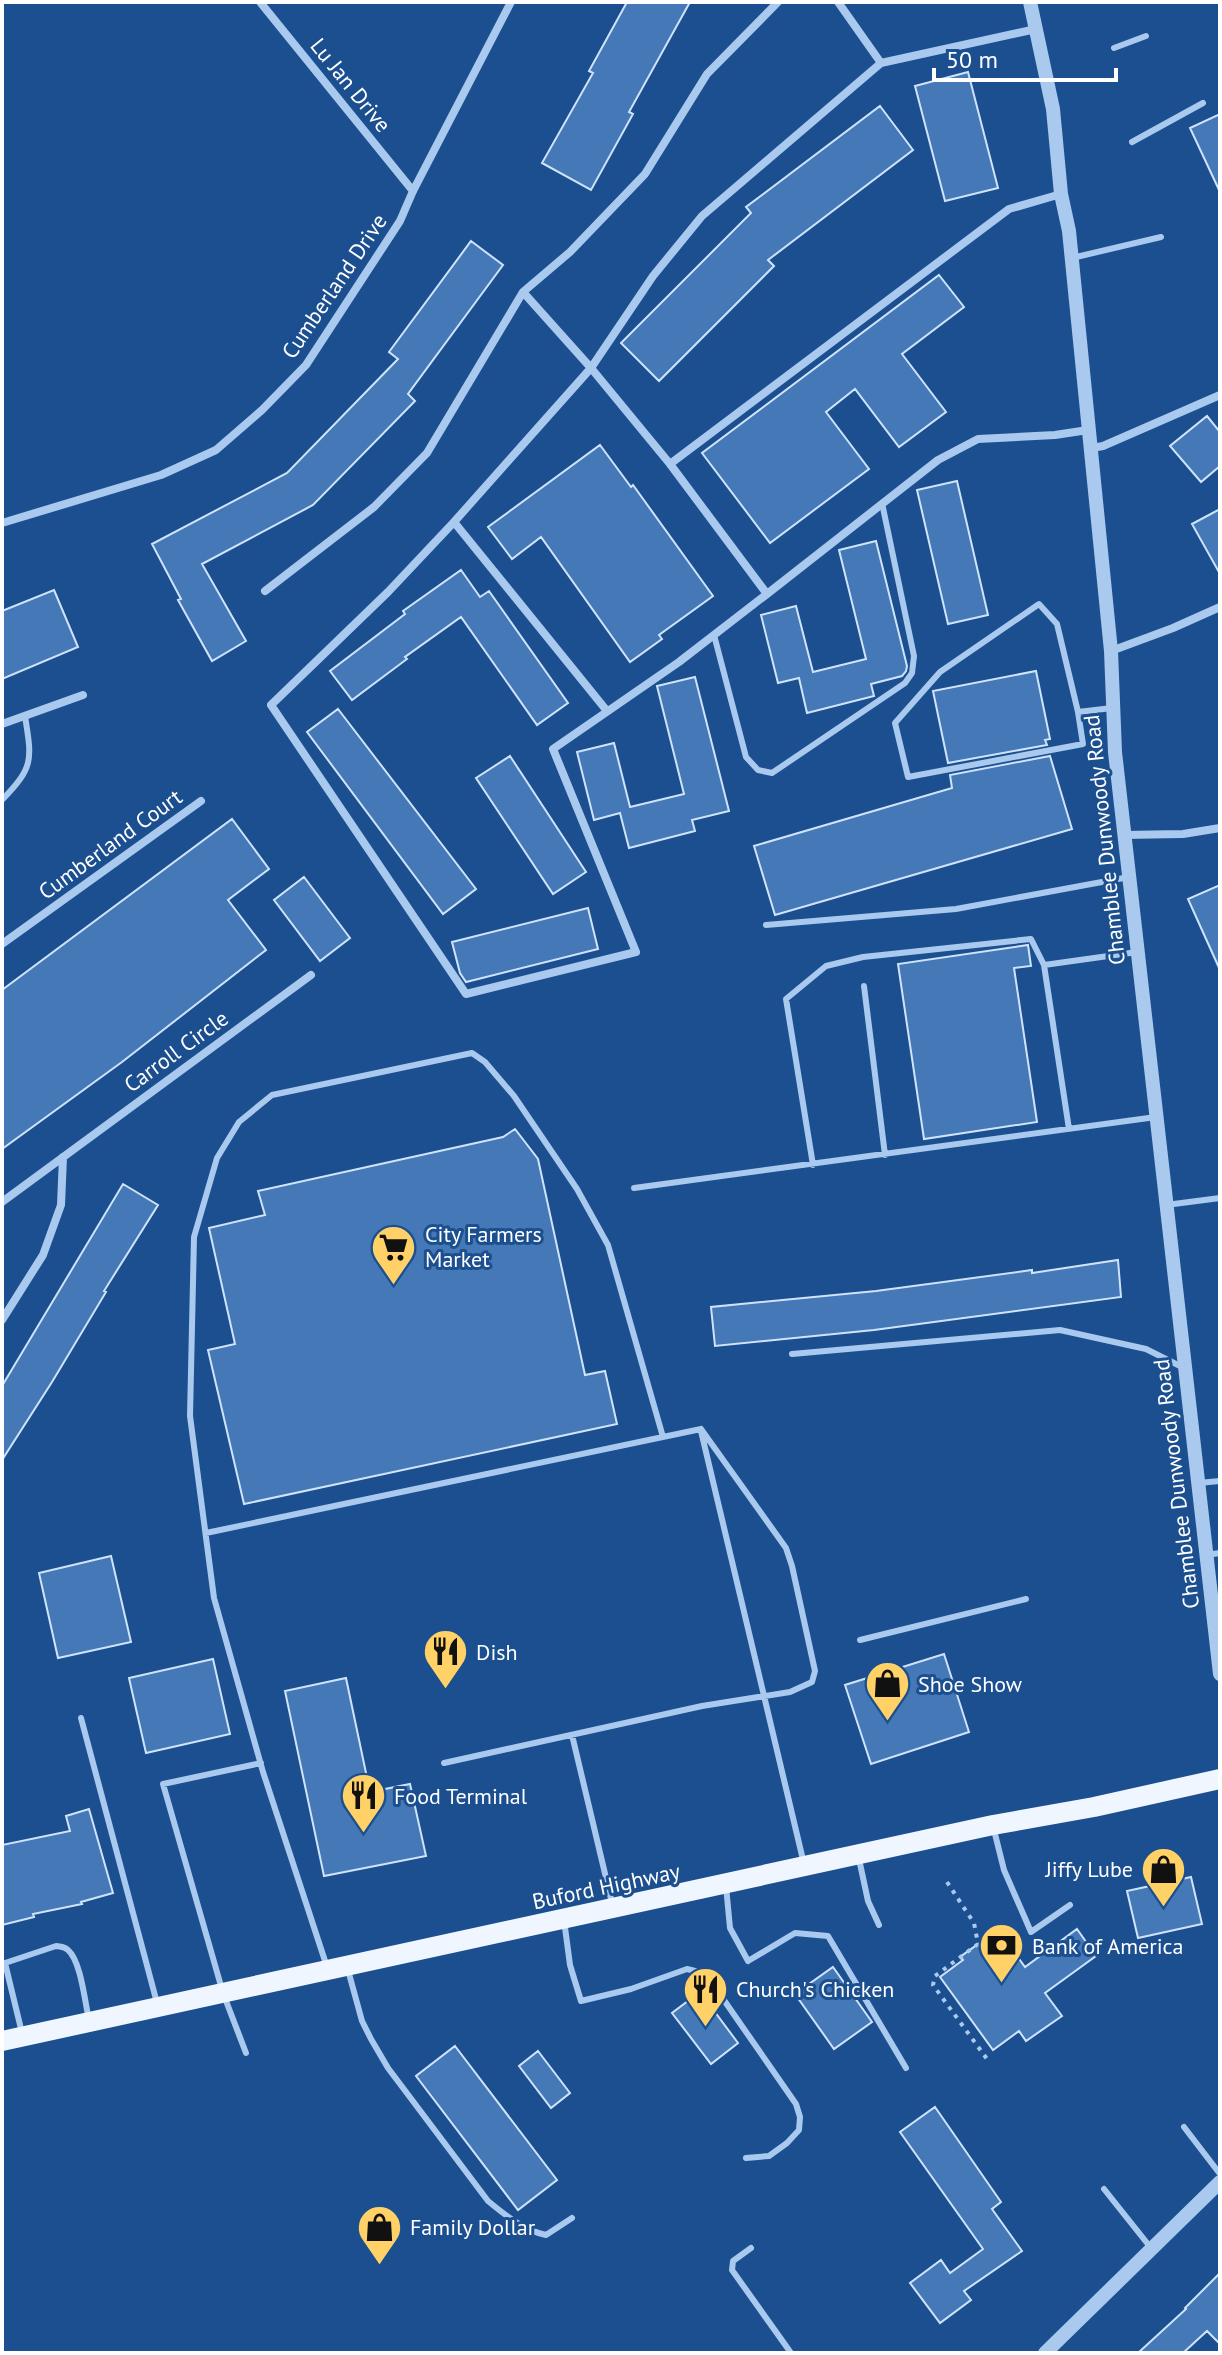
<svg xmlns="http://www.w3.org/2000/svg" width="1222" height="2355" font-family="'PT Sans',sans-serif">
  <rect width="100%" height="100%" fill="#1b4f8f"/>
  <path fill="#4478b7" stroke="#cfe3fa" stroke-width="2" d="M627,2H690L629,112L633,114L591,190L542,163L593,73L589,71Z
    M968,72L998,188L945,201L915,86Z
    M880,106L913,150L768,260L774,266L659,381L621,343L751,213L746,207Z
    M1220,114V192L1190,128Z
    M471,241L503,265L408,394L415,401L313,505L202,564L246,641L212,661L178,600L181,599L152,544L287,473L398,359L389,352Z
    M939,275L964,307L902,354L946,412L899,447L855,389L826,412L869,469L770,543L702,453Z
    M1207,416L1220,432V466L1201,482L1170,446Z
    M600,445L631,487L633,485L713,596L659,635L662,639L630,662L541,537L512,559L488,527Z
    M957,481L988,615L948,624L917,490Z
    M1220,509V574L1192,524Z
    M876,541L907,666L906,671L902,676L871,684L874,696L807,713L799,678L778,683L761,615L796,606L813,672L866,659L839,550Z
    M461,570L480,597L489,591L568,703L537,725L461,617L405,657L407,659L352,700L330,671L405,614L403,611Z
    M54,590L78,647L2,679V611Z
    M1036,671L1050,739L1045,740L1047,745L948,763L933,691Z
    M695,677L729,811L692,820L695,831L629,848L620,813L594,820L577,752L614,743L630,807L684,794L657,686Z
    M338,709L476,889L443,914L307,732Z
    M510,756L586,872L553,894L476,778Z
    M1050,756L1072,829L775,915L754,846L952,788L950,775Z
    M232,819L269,869L228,900L266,950L122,1062L2,1149V990Z
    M304,877L350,938L320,961L274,900Z
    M1220,885V970L1188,899Z
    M588,908L598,949L466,982L460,973L452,942Z
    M1028,945L1031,966L1014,968L1037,1122L924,1139L898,964Z
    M515,1129L538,1159L585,1375L605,1371L617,1424L244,1504L208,1350L235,1344L209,1228L265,1215L258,1191L503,1137Z
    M123,1184L158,1205L104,1291L106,1292L52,1382L2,1460V1386Z
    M1118,1260L1121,1297L874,1330L715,1346L711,1307L876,1291L1032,1270V1273Z
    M111,1556L131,1642L58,1658L39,1573Z
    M944,1654L969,1732L871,1764L845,1685Z
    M213,1659L230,1734L146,1753L129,1678Z
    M346,1678L370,1792L410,1784L426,1856L324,1876L285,1691Z
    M89,1809L113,1893L81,1902L82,1904L33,1914L34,1917L2,1925V1845L70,1831L66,1816Z
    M1191,1877L1202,1924L1138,1938L1127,1891Z
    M1077,1929L1096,1956L1045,1993L1062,2016L1026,2041L1019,2031L993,2050L940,1977L963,1960L960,1957L998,1930L1025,1967Z
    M833,1967L872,2022L834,2049L795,1994Z
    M700,1992L738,2043L711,2064L672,2013Z
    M455,2046L557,2180L518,2210L416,2076Z
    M538,2051L570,2093L551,2108L519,2066Z
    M935,2107L1001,2202L992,2209L1022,2251L964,2291L971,2300L940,2323L910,2283L941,2260L950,2273L983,2249L900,2132Z
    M1220,2273V2344L1207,2331L1183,2353H1138L1186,2309L1185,2308Z"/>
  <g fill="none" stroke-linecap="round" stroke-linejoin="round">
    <path stroke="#a9c9ee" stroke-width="4" stroke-dasharray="4 6" stroke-linecap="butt" d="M947,1882L974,1923L978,1944L935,1976L933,1985L987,2059"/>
    <path stroke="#a9c9ee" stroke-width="6" d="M1114,48L1146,36
      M1132,142L1203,103
      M1072,258L1161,237
      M714,635L746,757L758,770L772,773L905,683L912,673L914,656L882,503
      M1078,712L1057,624L1039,604L940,672L895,723L908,777L1083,744L1078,712L1112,708
      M2,800C34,767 32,760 25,716
      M766,925L956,909L1129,877
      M864,986L885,1155
      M1069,1129L1044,965L1137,952
      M813,1165L786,999L826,966L863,957L1031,939L1044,965
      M634,1188L1156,1117
      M1166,1205L1220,1198
      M792,1354L1060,1330L1146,1349L1182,1367
      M701,1431L804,1864
      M1198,1483L1220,1481
      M206,1533L701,1429
      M1206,1555L1220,1553
      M860,1640L1026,1599
      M81,1718L157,2003
      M572,1735L612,1903
      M444,1763L702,1706L790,1692L812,1682L815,1671L792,1566L786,1548L701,1429
      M994,1830L1004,1870L1031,1932L1070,1905
      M859,1859L868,1901L879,1925
      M726,1886L730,1928L748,1961L795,1933L828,1936L906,2068
      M564,1920L570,1965L581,2001L631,1989L687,1969L699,1972L710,1980L796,2104L800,2117L799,2130L787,2143L769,2156L746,2158
      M5,1963L56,1946C61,1947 64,1946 68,1950C81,1961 85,2003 89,2020
      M5,1963L22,2033
      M327,1967L263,1772L214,1598L190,1416L194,1237L217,1158L239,1122L272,1095L472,1053L485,1062L514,1096L577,1189L608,1245L663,1437
      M348,1970L362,2021L371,2039L388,2068L488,2201C505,2215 523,2230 546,2235L572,2218
      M246,2053L223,1993L163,1784L261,1763
      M1184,2127L1220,2174
      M1104,2189L1151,2248
      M751,2248L733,2261L732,2270L791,2353"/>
    <path stroke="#a9c9ee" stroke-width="8" d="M260,2L413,191
      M838,2L881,63
      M1061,194L1009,209L670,464L767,594L938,460L978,439L1055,435L1088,430
      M523,292L591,368L653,276L702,216L881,63L1036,29
      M1092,448L1103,446L1220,395
      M670,464L591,368L454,522L388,592L271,705L466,994L636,952L553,749L679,662L767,594
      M454,522L607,711
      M2,523L161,475L216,450L262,410L306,365L400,221L413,191L511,2
      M265,591L374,507L427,453L523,292L570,252L645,174L707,74L778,2
      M1111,651L1173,628L1220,607
      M2,724L83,695
      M1124,835L1183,834L1220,828
      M2,944L201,801
      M2,1202L311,975
      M2,1320L43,1255L61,1205L63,1157"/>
    <path stroke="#a9c9ee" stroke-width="14" d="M1030,2L1053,109L1061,194L1069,231L1111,651L1115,752L1220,1674
      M1045,2353L1220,2182"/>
    <path stroke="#f0f6ff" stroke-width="20" d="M2,2041L993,1825L1094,1807L1220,1779"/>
  </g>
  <defs>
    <symbol id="supermarket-pin" viewBox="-11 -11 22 30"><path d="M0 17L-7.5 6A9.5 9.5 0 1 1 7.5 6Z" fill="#ffd166" stroke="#1b4f8f"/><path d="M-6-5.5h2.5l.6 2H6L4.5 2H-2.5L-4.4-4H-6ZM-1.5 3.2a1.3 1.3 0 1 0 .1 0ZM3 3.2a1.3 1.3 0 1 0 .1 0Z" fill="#111"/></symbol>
    <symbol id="restaurant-pin" viewBox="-11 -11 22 30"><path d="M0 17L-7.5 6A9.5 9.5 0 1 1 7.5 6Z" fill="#ffd166" stroke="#1b4f8f"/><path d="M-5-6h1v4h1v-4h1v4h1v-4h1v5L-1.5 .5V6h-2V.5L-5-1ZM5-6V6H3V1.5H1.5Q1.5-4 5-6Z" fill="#111"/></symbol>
    <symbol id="shop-pin" viewBox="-11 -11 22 30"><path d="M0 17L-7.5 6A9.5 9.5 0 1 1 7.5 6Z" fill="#ffd166" stroke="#1b4f8f"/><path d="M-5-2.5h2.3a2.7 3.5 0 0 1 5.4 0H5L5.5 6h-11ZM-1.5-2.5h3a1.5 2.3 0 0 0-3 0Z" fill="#111"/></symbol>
    <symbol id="bank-pin" viewBox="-11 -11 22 30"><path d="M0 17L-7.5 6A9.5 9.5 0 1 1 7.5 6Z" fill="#ffd166" stroke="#1b4f8f"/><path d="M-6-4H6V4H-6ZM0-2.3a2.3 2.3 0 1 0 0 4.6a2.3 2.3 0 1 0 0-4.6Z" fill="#111"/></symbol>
  </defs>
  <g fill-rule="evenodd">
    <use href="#supermarket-pin" x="368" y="1222" width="51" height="69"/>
    <use href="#restaurant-pin" x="420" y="1626" width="51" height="69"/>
    <use href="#shop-pin" x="862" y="1658" width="51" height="69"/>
    <use href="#restaurant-pin" x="338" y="1770" width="51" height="69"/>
    <use href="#shop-pin" x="1138" y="1844" width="51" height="69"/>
    <use href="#bank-pin" x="976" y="1920" width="51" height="69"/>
    <use href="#restaurant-pin" x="680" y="1964" width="51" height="69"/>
    <use href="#shop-pin" x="354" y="2202" width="51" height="69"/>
  </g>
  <g text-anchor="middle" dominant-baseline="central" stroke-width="6" stroke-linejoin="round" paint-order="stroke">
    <g font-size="22" fill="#fff" stroke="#1b4f8f">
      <text transform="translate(351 85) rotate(51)">Lu Jan Drive</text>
      <text transform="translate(334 286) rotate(-56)">Cumberland Drive</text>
      <text transform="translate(1104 840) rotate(-96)">Chamblee Dunwoody Road</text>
      <text transform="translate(110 844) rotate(-36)">Cumberland Court</text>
      <text transform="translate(176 1051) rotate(-36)">Carroll Circle</text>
      <text transform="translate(1176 1484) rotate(-97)">Chamblee Dunwoody Road</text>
      <text transform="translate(606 1886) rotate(-12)">Buford Highway</text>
    </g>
    <g font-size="22" fill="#fff" stroke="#1b4f8f" text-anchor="start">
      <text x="425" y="1234">City Farmers<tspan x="425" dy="25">Market</tspan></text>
      <text x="476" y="1652">Dish</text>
      <text x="918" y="1684">Shoe Show</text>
      <text x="394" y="1796">Food Terminal</text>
      <text x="1133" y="1869" text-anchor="end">Jiffy Lube</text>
      <text x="1032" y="1946">Bank of America</text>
      <text x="736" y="1989">Church's Chicken</text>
      <text x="410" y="2227">Family Dollar</text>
    </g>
  </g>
  <rect width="1222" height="2355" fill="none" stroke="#ffffff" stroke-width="8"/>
  <path d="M934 68v12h182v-12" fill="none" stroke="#ffffff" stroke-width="4"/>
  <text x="946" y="68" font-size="24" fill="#ffffff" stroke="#1b4f8f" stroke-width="6" paint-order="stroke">50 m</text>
</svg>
